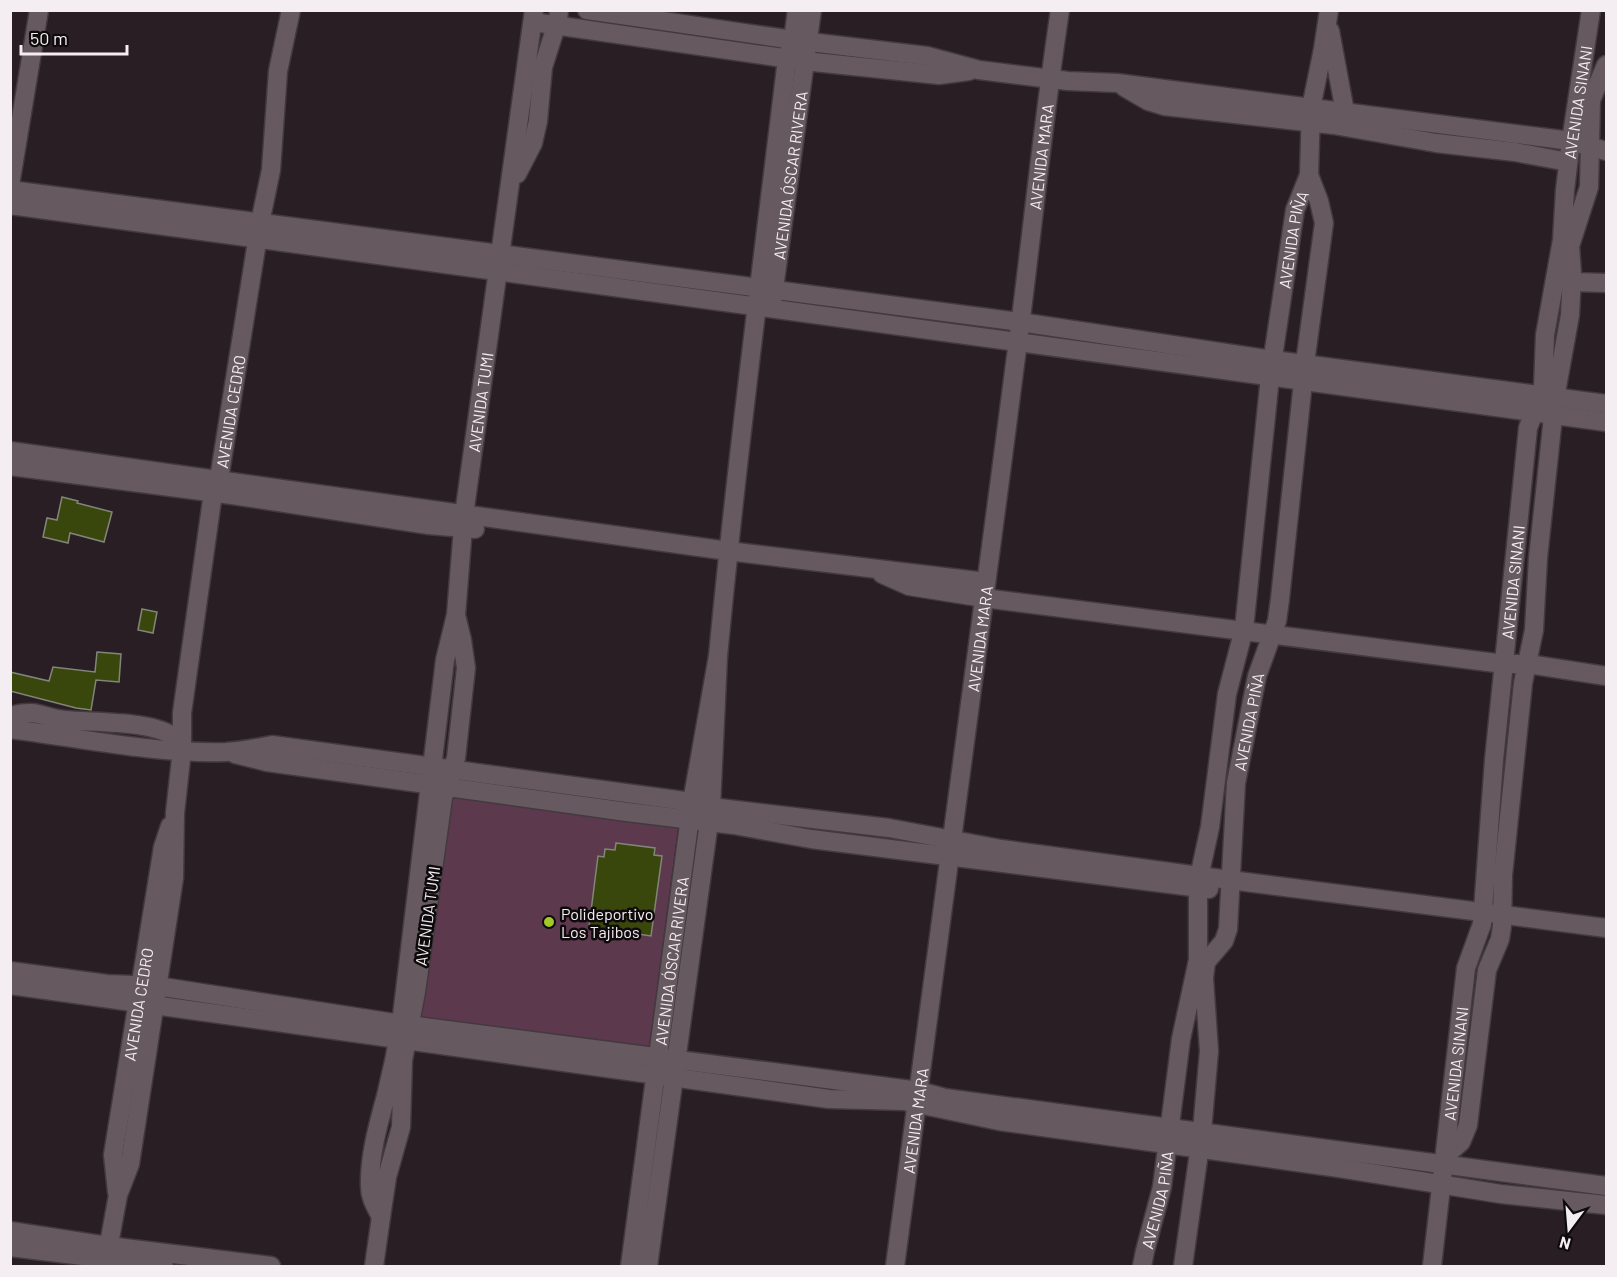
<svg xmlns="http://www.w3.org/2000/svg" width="1617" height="1277" font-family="Barlow,sans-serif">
  <rect width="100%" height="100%" fill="#291e24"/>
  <path fill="#5c394d" d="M449,796L678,828L649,1048L420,1017Z"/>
  <path fill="#39470c" stroke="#82867a" stroke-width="1.5" d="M62,497L78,501L77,503L112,512L104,542L70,533L68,543L43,537L47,518L57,520Z
    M142,609L157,612L153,633L138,630Z
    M97,652L121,654L119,682L96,680L91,710L76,708L10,691V672L49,681L53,667L95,672Z
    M616,843L655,848L654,855L662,856L651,936L589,927L598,856L604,857L605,849L615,850Z"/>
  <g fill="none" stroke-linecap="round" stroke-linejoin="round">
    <defs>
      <g id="minor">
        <path d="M587,10L793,40L927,56L979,70L1068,81L1117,83L1571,141L1606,151"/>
        <path d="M533,22L804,61L939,75L969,71"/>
        <path d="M1330,31L1345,112"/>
        <path d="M1124,87L1148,101L1164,106L1334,125L1436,143L1515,152L1568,162"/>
        <path d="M517,174L533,143L538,121L543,67L558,20L559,10"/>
        <path d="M10,185L39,10"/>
        <path d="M10,190L1020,322L1273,360L1606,404"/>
        <path d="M10,205L1606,422"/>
        <path d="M1572,282L1606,283"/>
        <path id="s1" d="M772,303L812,10"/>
        <path d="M10,451L728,551L986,582"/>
        <path d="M10,466L232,495L429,525L475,529"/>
        <path d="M882,574L909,586L984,598L1504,664H1528L1606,676"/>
        <path id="s2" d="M456,615L462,640L466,668L456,758L443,798L416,992L403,1060L401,1127L387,1177L381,1217C376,1207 370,1198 370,1187C369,1157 378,1125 386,1096C392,1072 397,1048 401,1024L445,660L456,615L464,515L534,10"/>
        <path d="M718,656C737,456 763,258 787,59L793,40L797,10"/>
        <path d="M10,716C39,708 41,718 65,720C91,723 155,720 175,738C177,741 180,746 182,750"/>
        <path d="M10,729C81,738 154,754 226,752C241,751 257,748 272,745L692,802L711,807L889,828L1001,849L1199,876L1606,928"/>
        <path d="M235,754L267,762L627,812L734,825L811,839L1209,889"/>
        <path d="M10,971L107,984L157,986L401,1024L919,1091L945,1098L1606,1186"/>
        <path d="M10,985L829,1099L904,1101L999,1121L1339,1168L1501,1194L1606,1205"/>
        <path d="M1445,1156L1461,1142L1468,1125L1487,970L1500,939L1502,926L1503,875L1523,683L1534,630L1538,558L1555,398L1570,315L1572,274L1570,246L1589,187L1591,100L1606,65"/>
        <path id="s3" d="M117,1192L113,1155L163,847L170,826"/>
        <path d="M10,1231L108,1246L271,1266"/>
        <path d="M10,1247L164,1266"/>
        <path id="s4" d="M105,1266L118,1195L130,1164L174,878L175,813L182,750V713L213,493L219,479L260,223L271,170L278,71L291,10"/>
        <path d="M374,1266L381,1217"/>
        <path id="s5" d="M630,1266L692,802L718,656L711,807L648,1266"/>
        <path id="s6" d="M895,1266C936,966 976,665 1015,364C1031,246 1042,128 1060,10"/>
        <path id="s7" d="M1142,1266L1145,1251L1162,1187L1181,1039L1198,960V882L1210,827L1227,694L1244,629L1270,377L1295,210L1309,175L1311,108L1323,49L1329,10"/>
        <path id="s8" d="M1183,1266L1202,1131L1209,1051L1204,978L1206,962L1224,941L1228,929L1236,783L1257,676L1277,621L1280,599L1305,363L1324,223L1319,201L1309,175"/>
        <path id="s9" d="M1432,1266L1466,968L1482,924L1494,760L1528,428L1543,388L1545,335L1562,240L1565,190L1571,141L1591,10"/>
      </g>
    </defs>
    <use href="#minor" stroke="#433a3f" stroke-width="21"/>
    <use href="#minor" stroke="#665a60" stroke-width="18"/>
  </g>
  <circle fill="#a3c926" stroke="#0e0a0c" stroke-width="2" cx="549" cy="922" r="6"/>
  <g text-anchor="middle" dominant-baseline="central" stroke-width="5" stroke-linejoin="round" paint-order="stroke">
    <g font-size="16" fill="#f4edf1" stroke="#0e0a0c">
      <text stroke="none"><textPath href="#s9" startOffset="1176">AVENIDA SINANI</textPath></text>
      <text stroke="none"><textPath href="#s6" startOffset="1119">AVENIDA MARA</textPath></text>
      <text stroke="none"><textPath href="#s1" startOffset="129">AVENIDA ÓSCAR RIVERA</textPath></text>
      <text stroke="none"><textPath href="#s7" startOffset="1040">AVENIDA PIÑA</textPath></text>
      <text stroke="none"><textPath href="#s2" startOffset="1437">AVENIDA TUMI</textPath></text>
      <text stroke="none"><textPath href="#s4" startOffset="866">AVENIDA CEDRO</textPath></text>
      <text stroke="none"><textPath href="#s9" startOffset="690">AVENIDA SINANI</textPath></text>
      <text stroke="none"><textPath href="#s6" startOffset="633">AVENIDA MARA</textPath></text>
      <text stroke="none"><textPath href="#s8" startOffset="555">AVENIDA PIÑA</textPath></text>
      <text transform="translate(427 916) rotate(-82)">AVENIDA TUMI</text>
      <text stroke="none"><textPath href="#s5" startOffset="308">AVENIDA ÓSCAR RIVERA</textPath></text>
      <text stroke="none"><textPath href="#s3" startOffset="190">AVENIDA CEDRO</textPath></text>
      <text stroke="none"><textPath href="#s9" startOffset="204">AVENIDA SINANI</textPath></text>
      <text stroke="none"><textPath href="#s6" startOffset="147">AVENIDA MARA</textPath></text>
      <text stroke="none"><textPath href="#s7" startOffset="68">AVENIDA PIÑA</textPath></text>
    </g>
    <g font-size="16" fill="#f4edf1" stroke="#0e0a0c" text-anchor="start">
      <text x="561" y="913">Polideportivo<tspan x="561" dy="18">Los Tajibos</tspan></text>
    </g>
  </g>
  <rect width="1617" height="1277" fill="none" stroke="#f4edf1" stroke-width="24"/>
  <g transform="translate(1569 1229) rotate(196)" stroke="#0e0a0c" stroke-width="4.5" paint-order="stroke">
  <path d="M0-4.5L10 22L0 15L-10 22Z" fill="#f4edf1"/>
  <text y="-9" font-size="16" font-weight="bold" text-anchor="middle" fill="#f4edf1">N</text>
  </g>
  <path d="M21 45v9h106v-9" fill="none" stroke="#f4edf1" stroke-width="3"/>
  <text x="30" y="45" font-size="18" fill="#f4edf1" stroke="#0e0a0c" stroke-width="4.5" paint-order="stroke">50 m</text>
</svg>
